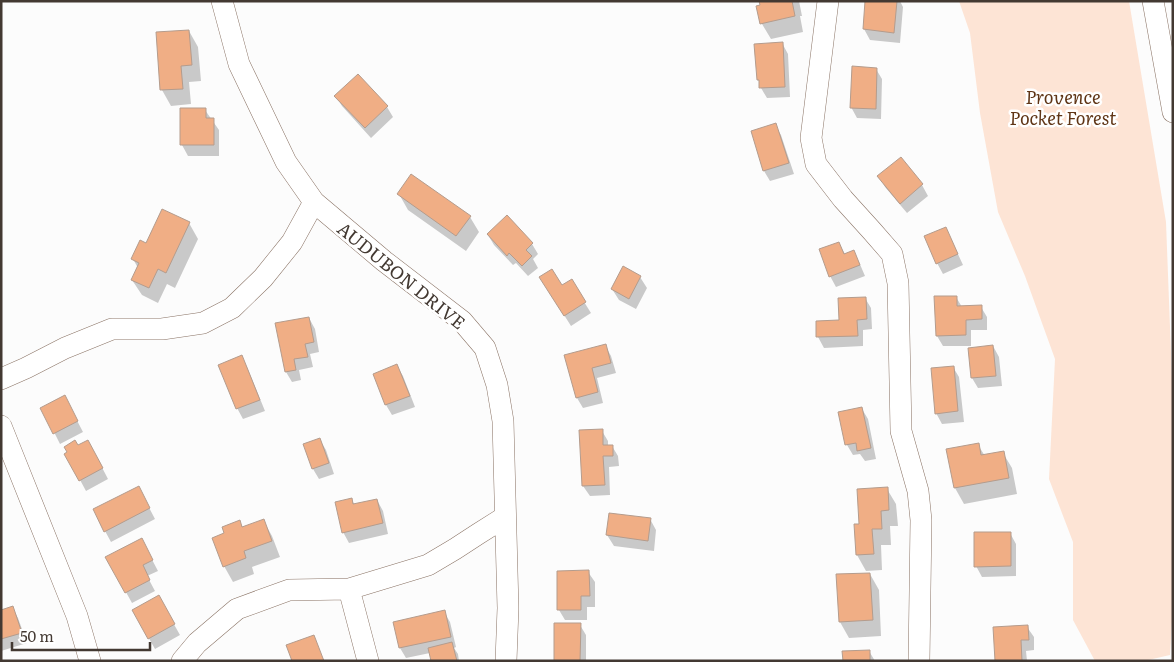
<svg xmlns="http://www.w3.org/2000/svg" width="1174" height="662" font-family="Literata,serif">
  <rect width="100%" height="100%" fill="#fcfcfc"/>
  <path fill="#fde4d5" d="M959,1H1129L1166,222L1173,406V604L1170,655L1144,661H1095L1073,620V542L1049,479L1055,359L1025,276L998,212L980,113L970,33Z"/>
  <path fill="#0003" d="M760,1H799L802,16H800L803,32L771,39L762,24L758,7L762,6Z
    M867,1H900L903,7L900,43L870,40L864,29Z
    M189,31L198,47L201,81L189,82L191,104L171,106L162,90L157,34Z
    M782,43L788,54L790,97L767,98L761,88L760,84L758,79Z
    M876,69L882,79L881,119L857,118L851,107Z
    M336,96L387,107L393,117L371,138L342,106Z
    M181,109L205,110L219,130V156H188L182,145Z
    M775,125L781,135L794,174L770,181L764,171Z
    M900,159L922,185L928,196L907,213L885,187L879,176Z
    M399,194L470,217L479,232L466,251L408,210Z
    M189,223L198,239L175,288L167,284L158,303L142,295L132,280L138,268L133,259L147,244Z
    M488,235L532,244L538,254L533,259L538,268L528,276L516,263L513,265L494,245Z
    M951,239L963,265L943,274L937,263Z
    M839,243L845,254L853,251L859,262L865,276L836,287L830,276Z
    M623,268L640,277L647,288L636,309L619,300L612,289Z
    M571,281L591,313L571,326L547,288L562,287Z
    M956,297L962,307H981L987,317V330H971V346H943L937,336Z
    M865,298L871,308L872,329L863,330V346L824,348L818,337L817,322L840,321Z
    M309,318L315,329L319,352L310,354L313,367L299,370L301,380L292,382L286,372Z
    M605,345L611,356L616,373L597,378L603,403L583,408L577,398L566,356Z
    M993,346L999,357L1002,386L978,388L972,378Z
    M241,357L247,367L265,411L243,419L237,408Z
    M397,366L403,376L415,407L392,415L386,405L374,375Z
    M953,367L959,377L964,422L942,424L936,413Z
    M70,407L83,432L60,444L42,408Z
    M862,409L868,419L876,459L865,461L860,454L853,455L847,445L840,413Z
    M602,431L608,441V446H612L618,456L619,466L609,467L610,495L590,496L583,486Z
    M320,440L326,450L334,474L319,479L313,469L305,445Z
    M978,445L985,456L1003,453L1012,468L1017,494L964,504L955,488L948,450Z
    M78,447L94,452L108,479L86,491L66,454Z
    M887,489L896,504L898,526H890L891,545H881L882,570L866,571L857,555L860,526Z
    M144,498L155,519L111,542L105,531Z
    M351,499L355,505L377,500L383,511L388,534L349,543L343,532Z
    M650,519L656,530L654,551L614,546L607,535Z
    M263,520L272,536L280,557L252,567L254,574L233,582L224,566L226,534L239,521L243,528Z
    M1010,533L1016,544V576L982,577L976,566Z
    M147,550L158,571L147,576L155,591L132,603L107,558Z
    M588,572L595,582V607H587V620H565L559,610Z
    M870,574L879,590L881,636L849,638L840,622Z
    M158,596L180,635L155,649L133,610Z
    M12,607L18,618L27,643L1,651V611Z
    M444,612L450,622L456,647L454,648L458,654L459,661H432L430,653L406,658L400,648L395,623Z
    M580,625L586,635V661H555Z
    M1027,627L1034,637V650L1026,651L1027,661H996Z
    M869,651L875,661H844Z"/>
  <path fill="#f0ae85" stroke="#b49c8d" d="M759,1H792L795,16L760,24L756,6L760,5Z
    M865,1H897L894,33L863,29Z
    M189,30L192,65L181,66L183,89L160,90L156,32Z
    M783,42L785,87L759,88V80H757L754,44Z
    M852,66L877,68L876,109L850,108Z
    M358,74L388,106L365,128L334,96Z
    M180,108H206V118H214V145H180Z
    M776,123L789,163L763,171L751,131Z
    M901,157L923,184L900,204L877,176Z
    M411,174L471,216L456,236L397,194Z
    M162,209L190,222L166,273L158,269L149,288L131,280L139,263L131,259L140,240L146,243Z
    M507,215L533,243L526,250L532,256L522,266L509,253L507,256L487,234Z
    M946,227L958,254L936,264L924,236Z
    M839,242L844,254L854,250L860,265L829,277L819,249Z
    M623,266L641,276L629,299L611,289Z
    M552,269L562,285L572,279L586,302L564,316L539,277Z
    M934,296H957V306L982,305V319L966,320V335L936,336Z
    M866,297L867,319L857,320L858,336L816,337V321L839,320L838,298Z
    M309,317L314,342L305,344L308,357L294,359L296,370L285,372L275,323Z
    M606,344L611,363L592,368L598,392L576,398L564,355Z
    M993,345L996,376L971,378L968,348Z
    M242,355L260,400L236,409L218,365Z
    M397,364L410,396L385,405L373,374Z
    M954,366L958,411L935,414L931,368Z
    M65,395L78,421L53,434L40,408Z
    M862,407L871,448L857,451L856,443L845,445L838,412Z
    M603,429V445H613V456H603L605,485L582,486L579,430Z
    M320,438L329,463L312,469L303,444Z
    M75,440L78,445L88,440L103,468L79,481L64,454L67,452L64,447Z
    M979,443L981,455L1004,451L1009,478L954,488L946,449Z
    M139,486L150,508L104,532L93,509Z
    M888,487L889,510L881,511L882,529H872L874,554L856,555L854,524H859L857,489Z
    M352,498L353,504L377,499L383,523L342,533L335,502Z
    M609,513L651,518L648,541L606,535Z
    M264,519L272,541L244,551L246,558L223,567L212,538L224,533L222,527L240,520L242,527Z
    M974,532H1011V566L974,567Z
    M142,538L153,560L143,565L150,580L125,593L105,557Z
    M589,570L590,596H581V610H557V571Z
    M870,573L873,620L839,622L836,574Z
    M159,595L175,624L148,639L132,610Z
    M13,606L22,633L1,639V610Z
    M445,610L451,637L399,648L393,622Z
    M554,623H581L580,661H554Z
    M1028,625L1029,640H1021L1022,661H995L993,627Z
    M314,635L324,661H292L286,645Z
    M452,642L457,661H431L428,648Z
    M870,650V661H843L842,651Z"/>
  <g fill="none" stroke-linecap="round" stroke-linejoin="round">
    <defs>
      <path id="minor" d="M222,1L239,64L286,162L314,202L384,261L462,321L485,348L497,385L503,421L508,608L506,661
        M828,1L811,138L816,164L843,199L872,231L892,254L898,283L901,431L918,491L921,520L919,661
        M1153,1L1173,112
        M1,379L26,368L65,348L112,329H162L203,323L232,308L263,278L292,242L314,202
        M1,426L77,616L90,661
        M349,589L368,661
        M182,661L197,643L237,609L289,590L349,589L428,565L455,549L478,534L505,517"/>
    </defs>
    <use href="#minor" stroke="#8a7365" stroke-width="22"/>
    <use href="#minor" stroke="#fff" stroke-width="21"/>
  </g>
  <g text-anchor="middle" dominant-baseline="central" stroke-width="5" stroke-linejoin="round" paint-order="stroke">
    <g font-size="18" font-style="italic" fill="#5f3516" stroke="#fff">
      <text x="1063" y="96">Provence<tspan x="1063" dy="21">Pocket Forest</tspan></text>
    </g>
    <g font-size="18" fill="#433932" stroke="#fff">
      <text transform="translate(402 275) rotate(39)">AUDUBON DRIVE</text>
    </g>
  </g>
  <rect width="1174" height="662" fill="none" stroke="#433932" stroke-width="5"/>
  <path d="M12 642v8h138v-8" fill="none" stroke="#433932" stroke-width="2.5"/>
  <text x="20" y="642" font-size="15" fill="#433932" stroke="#ffffff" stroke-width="4" paint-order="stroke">50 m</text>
</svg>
